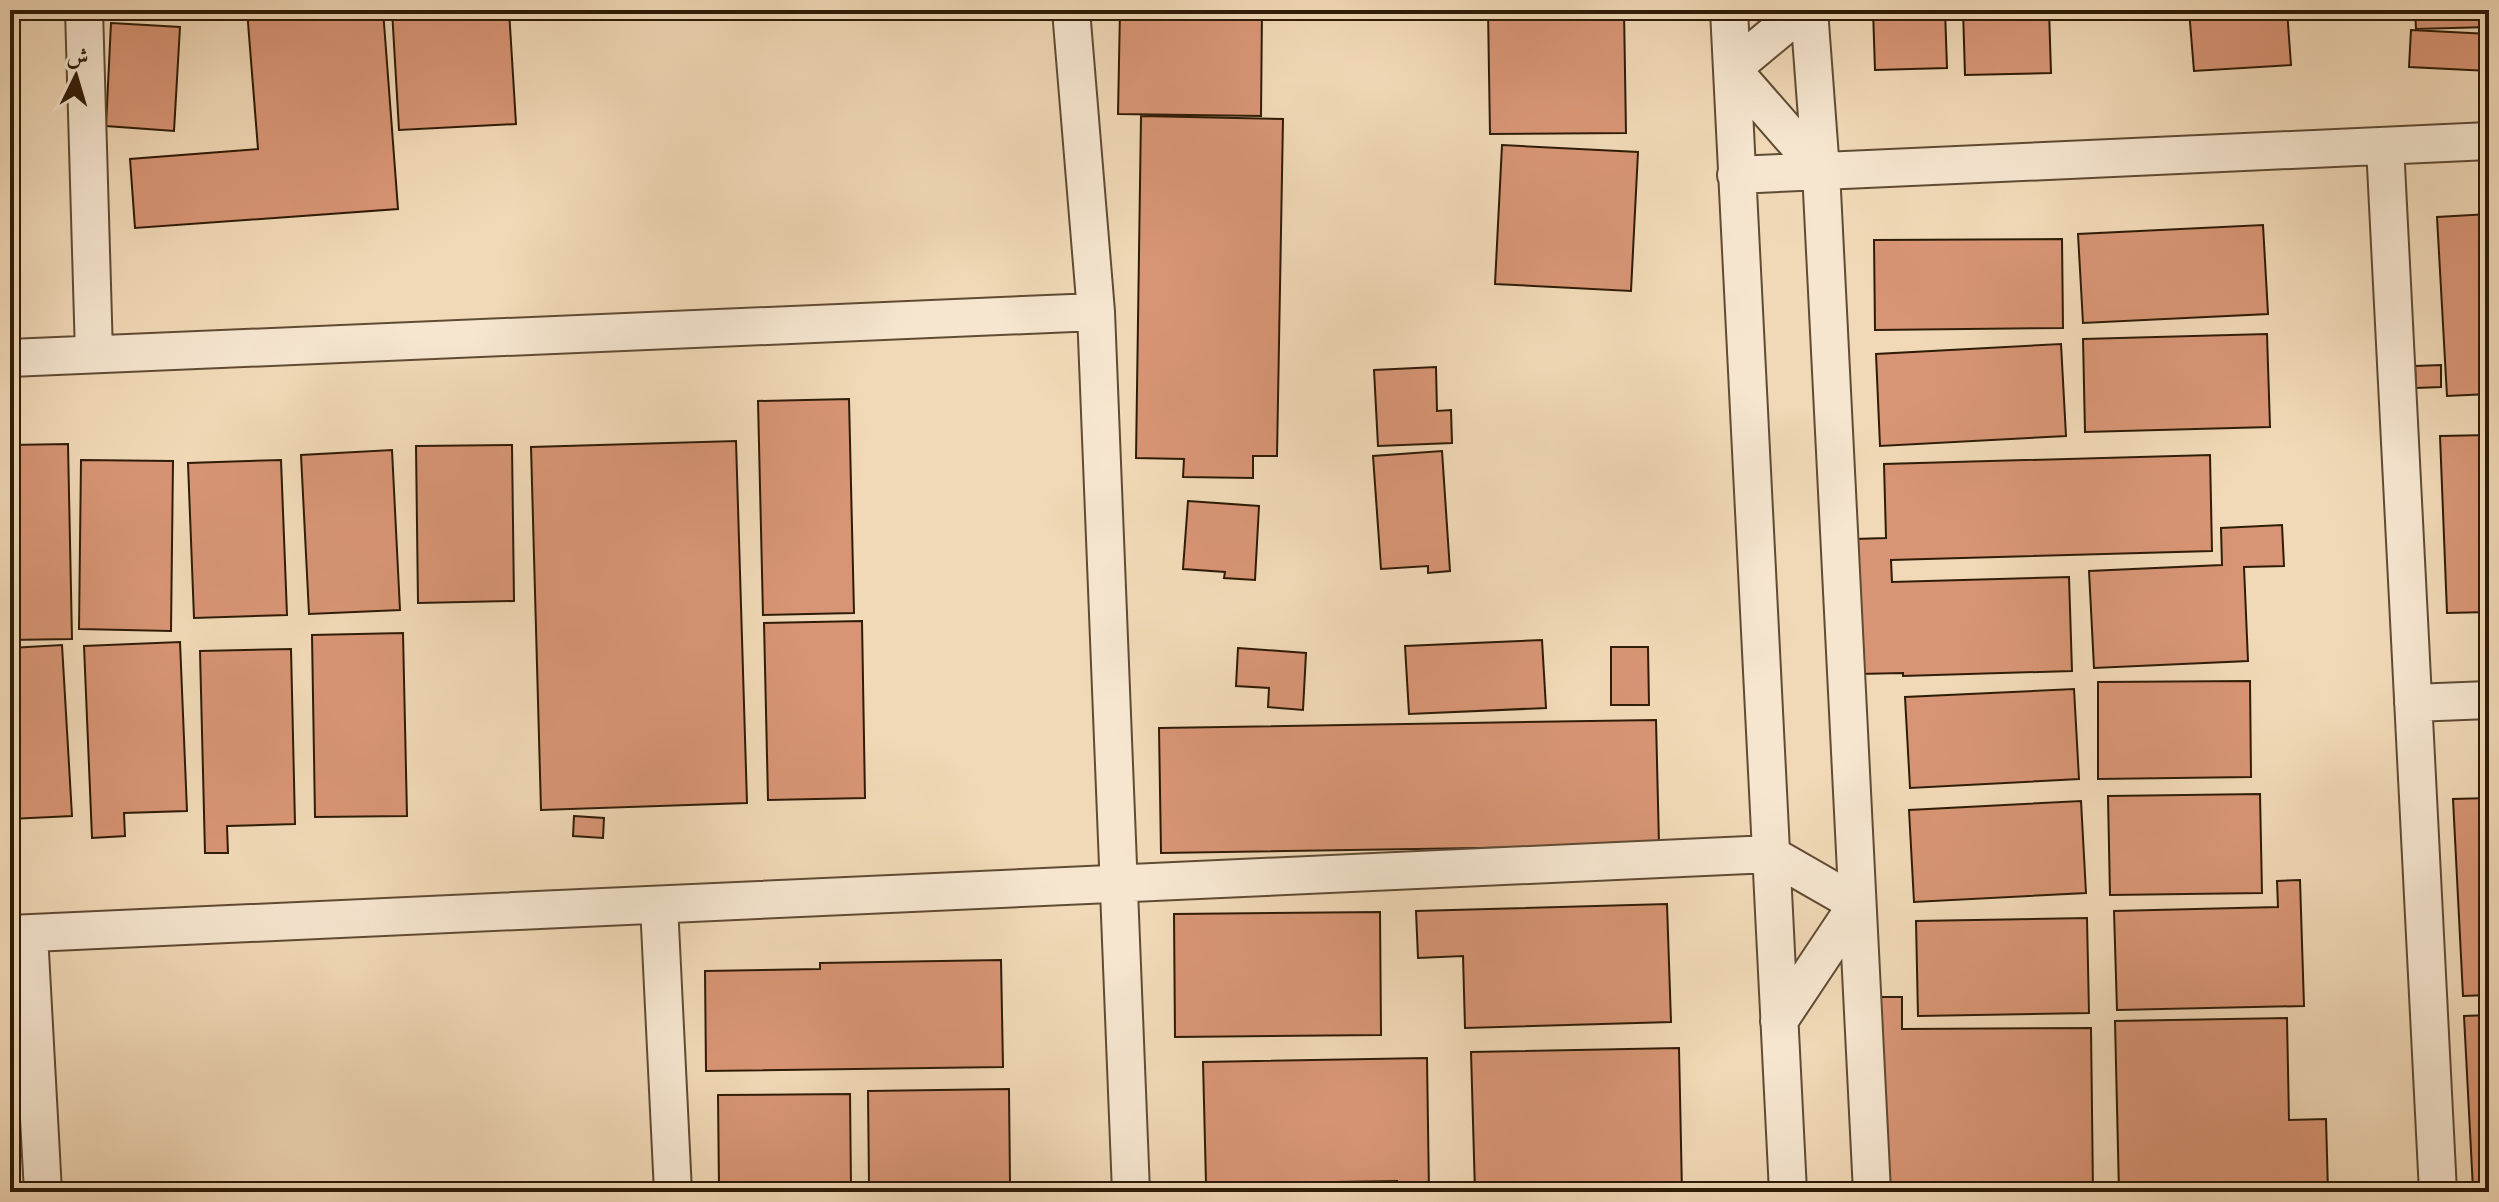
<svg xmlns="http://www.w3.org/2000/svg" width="2499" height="1202" font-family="'Gentium Book Plus',Amiri,serif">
  <rect width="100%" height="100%" fill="#f1d9b7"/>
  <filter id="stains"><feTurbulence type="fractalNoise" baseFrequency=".0025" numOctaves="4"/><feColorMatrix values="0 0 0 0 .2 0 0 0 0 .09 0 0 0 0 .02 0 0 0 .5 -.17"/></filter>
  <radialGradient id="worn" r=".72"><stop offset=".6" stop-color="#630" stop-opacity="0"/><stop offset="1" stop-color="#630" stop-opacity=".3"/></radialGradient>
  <path fill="#d89575" stroke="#2f1c07" stroke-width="2" d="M247,10H383L398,209L135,228L130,159L258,149Z
    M392,10H509L516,124L399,130Z
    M1120,10H1262L1261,116L1118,114Z
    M1488,10H1624L1626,133L1490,134Z
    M1873,10H1945L1947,68L1875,70Z
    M1963,10H2049L2051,73L1965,75Z
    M2189,10H2287L2291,65L2194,71Z
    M2415,10H2489V27L2416,29Z
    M111,23L180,27L174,131L106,126Z
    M2411,30L2489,34V71L2409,67Z
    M1141,116L1283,119L1277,456H1253V478L1183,477L1184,459L1136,458Z
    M1502,145L1638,152L1631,291L1495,284Z
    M2489,214V394L2447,396L2437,217Z
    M2263,225L2268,314L2083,323L2078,234Z
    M2062,239L2063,328L1875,330L1874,240Z
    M2267,334L2270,427L2085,432L2083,339Z
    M2061,344L2066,436L1880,446L1876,354Z
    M2441,365V387L2416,388L2415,366Z
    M1436,367L1437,411L1451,410L1452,443L1378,446L1374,370Z
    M849,399L854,613L763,615L758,401Z
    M2489,435V612L2447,613L2440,436Z
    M736,441L747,803L541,810L531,447Z
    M68,444L72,639L10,640V445Z
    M512,445L514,601L418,603L416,446Z
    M392,450L400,610L309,614L301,455Z
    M1442,451L1450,571L1428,573V566L1381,569L1373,456Z
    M2210,455L2212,551L1891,560L1892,582L2069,577L2072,671L1903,676V673L1858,674L1855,539L1886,538L1884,464Z
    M81,460L173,461L171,631L79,629Z
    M281,460L287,615L194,618L188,463Z
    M1188,501L1259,506L1255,580L1224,578L1225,572L1183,569Z
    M2282,525L2284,566L2244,567L2248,661L2094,668L2089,571L2222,565L2221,528Z
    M862,621L865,798L768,800L764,623Z
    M403,633L407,816L315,817L312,635Z
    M1542,640L1546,708L1409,714L1405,646Z
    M180,642L187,811L124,813L125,836L92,838L84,646Z
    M62,645L72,816L10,819V648Z
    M1611,647H1648L1649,705H1611Z
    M1238,648L1306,653L1303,710L1268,707L1269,688L1236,686Z
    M291,649L295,824L227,826L228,853H205L200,651Z
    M2250,681L2251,777L2098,779V682Z
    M2074,689L2079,779L1910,788L1905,697Z
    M1656,720L1659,845L1161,853L1159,728Z
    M2260,794L2262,893L2110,895L2108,796Z
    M2489,798V995L2463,996L2453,799Z
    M2081,801L2086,893L1914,902L1909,810Z
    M574,816L604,818L603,838L573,836Z
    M2300,880L2304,1006L2117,1010L2114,911L2278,907L2277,881Z
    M1667,904L1671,1022L1465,1028L1463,956L1418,958L1416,911Z
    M1380,912L1381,1035L1175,1037L1174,914Z
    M2087,918L2089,1013L1918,1016L1916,921Z
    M1001,960L1003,1067L706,1071L705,971L820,969V963Z
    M1878,997H1902V1029L2091,1028L2093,1192H1880Z
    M2489,1015V1188L2473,1189L2464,1016Z
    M2287,1018L2289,1120L2326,1119L2328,1192H2119L2115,1021Z
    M1679,1048L1682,1192H1475L1471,1052Z
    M1427,1058L1429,1192H1397V1181L1206,1184L1203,1062Z
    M1009,1089L1010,1184L869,1185L868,1091Z
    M850,1094L851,1187L719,1188L718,1095Z"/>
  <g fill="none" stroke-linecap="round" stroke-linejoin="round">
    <defs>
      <path id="minor" d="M84,10L94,354
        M1071,10L1096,312L1131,1192
        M1729,10L1788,1192
        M1803,10L1732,69L1821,171
        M1809,10L1821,171L1872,1192
        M2385,146L2438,1192
        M1736,175L2489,141
        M10,358L1096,312
        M2413,703L2489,700
        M659,905L673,1192
        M10,934L1770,854L1857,904L1779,1021
        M29,934L43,1192"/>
    </defs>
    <use href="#minor" stroke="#604b33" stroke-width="40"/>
    <use href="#minor" stroke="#f6e6d0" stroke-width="36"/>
  </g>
  <rect width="2499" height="1202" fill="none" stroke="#f1d9b7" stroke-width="40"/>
  <rect x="12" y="12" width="2475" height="1178" fill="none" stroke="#2f1c07" stroke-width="4"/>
  <rect x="20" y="20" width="2459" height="1162" fill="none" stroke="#2f1c07" stroke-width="2"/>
  <g transform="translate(76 76) rotate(5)" stroke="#f6e6d0" stroke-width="6" paint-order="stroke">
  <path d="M0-6L14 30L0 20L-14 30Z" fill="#2f1c07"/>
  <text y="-12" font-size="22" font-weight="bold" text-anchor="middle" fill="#2f1c07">ش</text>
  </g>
  <rect width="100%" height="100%" filter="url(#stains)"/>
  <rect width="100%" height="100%" fill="url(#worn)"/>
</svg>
